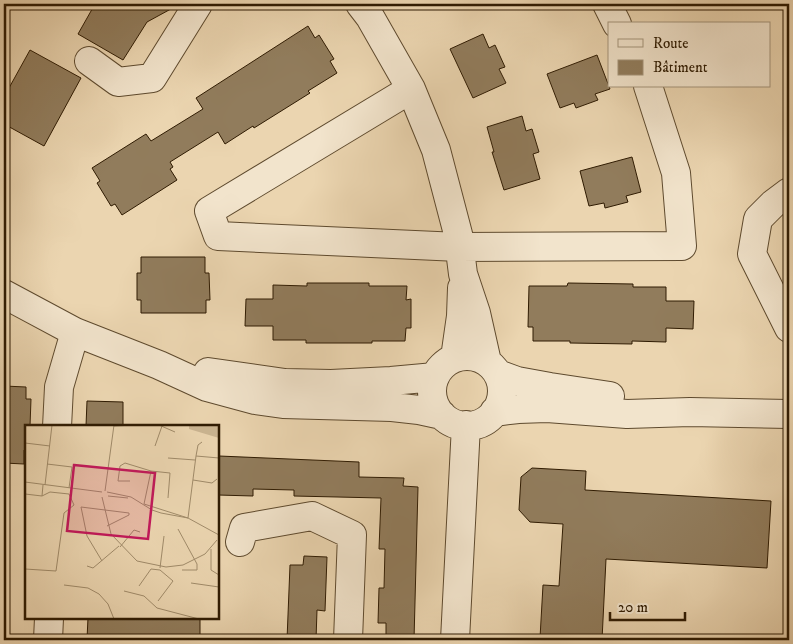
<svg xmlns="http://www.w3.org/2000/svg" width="793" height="644" font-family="'IM FELL DW Pica',serif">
  <rect width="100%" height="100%" fill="#ebd5b0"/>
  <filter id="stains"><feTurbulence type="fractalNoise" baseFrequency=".004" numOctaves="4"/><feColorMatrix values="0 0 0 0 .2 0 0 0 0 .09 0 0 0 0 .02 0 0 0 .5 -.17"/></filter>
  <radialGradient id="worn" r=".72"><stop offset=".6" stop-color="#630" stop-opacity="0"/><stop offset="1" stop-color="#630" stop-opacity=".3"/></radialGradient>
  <path fill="#917c5c" stroke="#2f1b02" d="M95,4H180L147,22L123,60L78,34Z
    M308,26L315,38L319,35L334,59L330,61L337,73L308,91L310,93L254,128L253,126L225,144L218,132L170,162L173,167L170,169L177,180L122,215L115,204L111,206L97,183L100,181L92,168L146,134L151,141L203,109L196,98Z
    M483,34L489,48L495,45L505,67L499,69L506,83L473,98L450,49Z
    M30,50L81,78L44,146L4,124V97Z
    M597,55L610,89L595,94L598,100L576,108L574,103L560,108L547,74Z
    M522,116L526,131L532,129L539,152L533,154L540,179L504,190L492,152H494L487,127Z
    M632,157L641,192L626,196L628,202L605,208L604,203L589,206L580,171Z
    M141,257H205V273H209L210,300H206V313H141V300H137V273H141Z
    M307,283H369V286H407L406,300L411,299V328H406L405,341H372V343H306V340H273V326H245L246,299H273V285L307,286Z
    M568,283L633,284V287H666V301H694L693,329L666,328V342L632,341V344L570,343V341H533V327H528L529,286H567Z
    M4,386L26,387V399H31L30,426H26V450H24V464L4,463Z
    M87,401L123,402V426H86Z
    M219,456L359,462V477L404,478L403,486L418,487L414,640H386V623H378L379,588H384L385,549H379L381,498L294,496V490L253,489V496L218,495Z
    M532,468L586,471L585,490L771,501L767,568L606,559L602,640H542V638H540L543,585L559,586L563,524L530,522L519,510L521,477Z
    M304,556L327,557L325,611L317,610L316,640H287L290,565H303Z
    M88,618H200V640L87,639Z"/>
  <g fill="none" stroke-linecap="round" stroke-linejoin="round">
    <defs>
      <path id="minor" d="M360,4L370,17L411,89L436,150L458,234L463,274L476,313L487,362
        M607,4L617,24
        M89,61L118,82L152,78L198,4
        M411,89L209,211L218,236L459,247L682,246L676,173L648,86
        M789,192L773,204L758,219L752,254L789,328
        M4,294L75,332L159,365L207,387L255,400L283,404L392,407L419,410L442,415
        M432 391a35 35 0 1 1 70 0a35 35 0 1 1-70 0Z
        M455,358L461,316L462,288
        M208,372L285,383L331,384L391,381L435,377
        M498,374L517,381L550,387L610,396
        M494,412L518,409L547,408L627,414L690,412L789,414
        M57,427L59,387L75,332
        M240,542L244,528L312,516L352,535L348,640
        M48,640L49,618
        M455,640L466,425"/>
    </defs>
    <use href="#minor" stroke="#5e4a2e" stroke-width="30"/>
    <use href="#minor" stroke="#f2e4cc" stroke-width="28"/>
  </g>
  <g transform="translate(25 425)">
    <rect width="194" height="194" fill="#ebd5b0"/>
    <path d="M164,0H194V13L164,4Z" fill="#cbb592"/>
    <path fill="none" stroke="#a08b6a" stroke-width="1" d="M134,0L150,7M89,1L110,0M0,18L25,21M130,21L137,1M171,31L173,20L177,17M143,33L170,35M194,33L171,31L163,93L194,110M22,39L47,42L44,63M126,46L145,48L143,73M168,55L187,58L192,54M105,56H93L95,41L100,38L126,46L119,79M0,57L77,67M20,60L27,0M80,66L89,0M82,67L106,72L127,85L136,88L163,93L119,79M0,69L17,71L18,60M83,71L103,73M77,72L86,109L112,136L141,142L158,140L180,129L192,115M153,104L172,139V145H157M95,122L109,105L115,107M186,124V145L194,150M77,136L62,111L56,82L104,88V90L82,101M62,141L68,143L94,121M135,143L139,111M0,144L31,146L39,88L49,80L44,69L25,67L17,71M166,158L194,162M39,160L63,163L74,169L83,179L89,194M114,161L126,144L135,145M99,166L119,171L132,183L174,194M133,176L148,156L135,145"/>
    <path fill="#c2185b" fill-opacity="0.15" stroke="#c2185b" stroke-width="2.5" d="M49,40L130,48L123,114L42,106Z"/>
    <rect width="194" height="194" fill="none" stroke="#2f1b02" stroke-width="2.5"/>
  </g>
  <rect width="793" height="644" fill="none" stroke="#ebd5b0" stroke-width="20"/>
  <rect x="5" y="5" width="783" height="634" fill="none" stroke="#2f1b02" stroke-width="2.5"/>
  <rect x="10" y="10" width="773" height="624" fill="none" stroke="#2f1b02"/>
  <rect x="608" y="22" width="162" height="65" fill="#f2e4cc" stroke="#a4947b"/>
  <rect x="618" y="39" width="25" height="8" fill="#f2e4cc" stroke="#a4947b"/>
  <text x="653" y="48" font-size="15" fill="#2f1b02">Route</text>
  <rect x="618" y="60" width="25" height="15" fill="#917c5c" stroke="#a4947b"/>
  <text x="653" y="72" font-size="15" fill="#2f1b02">Bâtiment</text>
  <path d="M610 612v8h75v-8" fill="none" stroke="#2f1b02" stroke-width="2.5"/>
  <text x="618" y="612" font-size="15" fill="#2f1b02" stroke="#f2e4cc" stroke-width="4" paint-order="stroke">20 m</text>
  <rect width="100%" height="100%" filter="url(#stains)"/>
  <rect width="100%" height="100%" fill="url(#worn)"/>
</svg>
